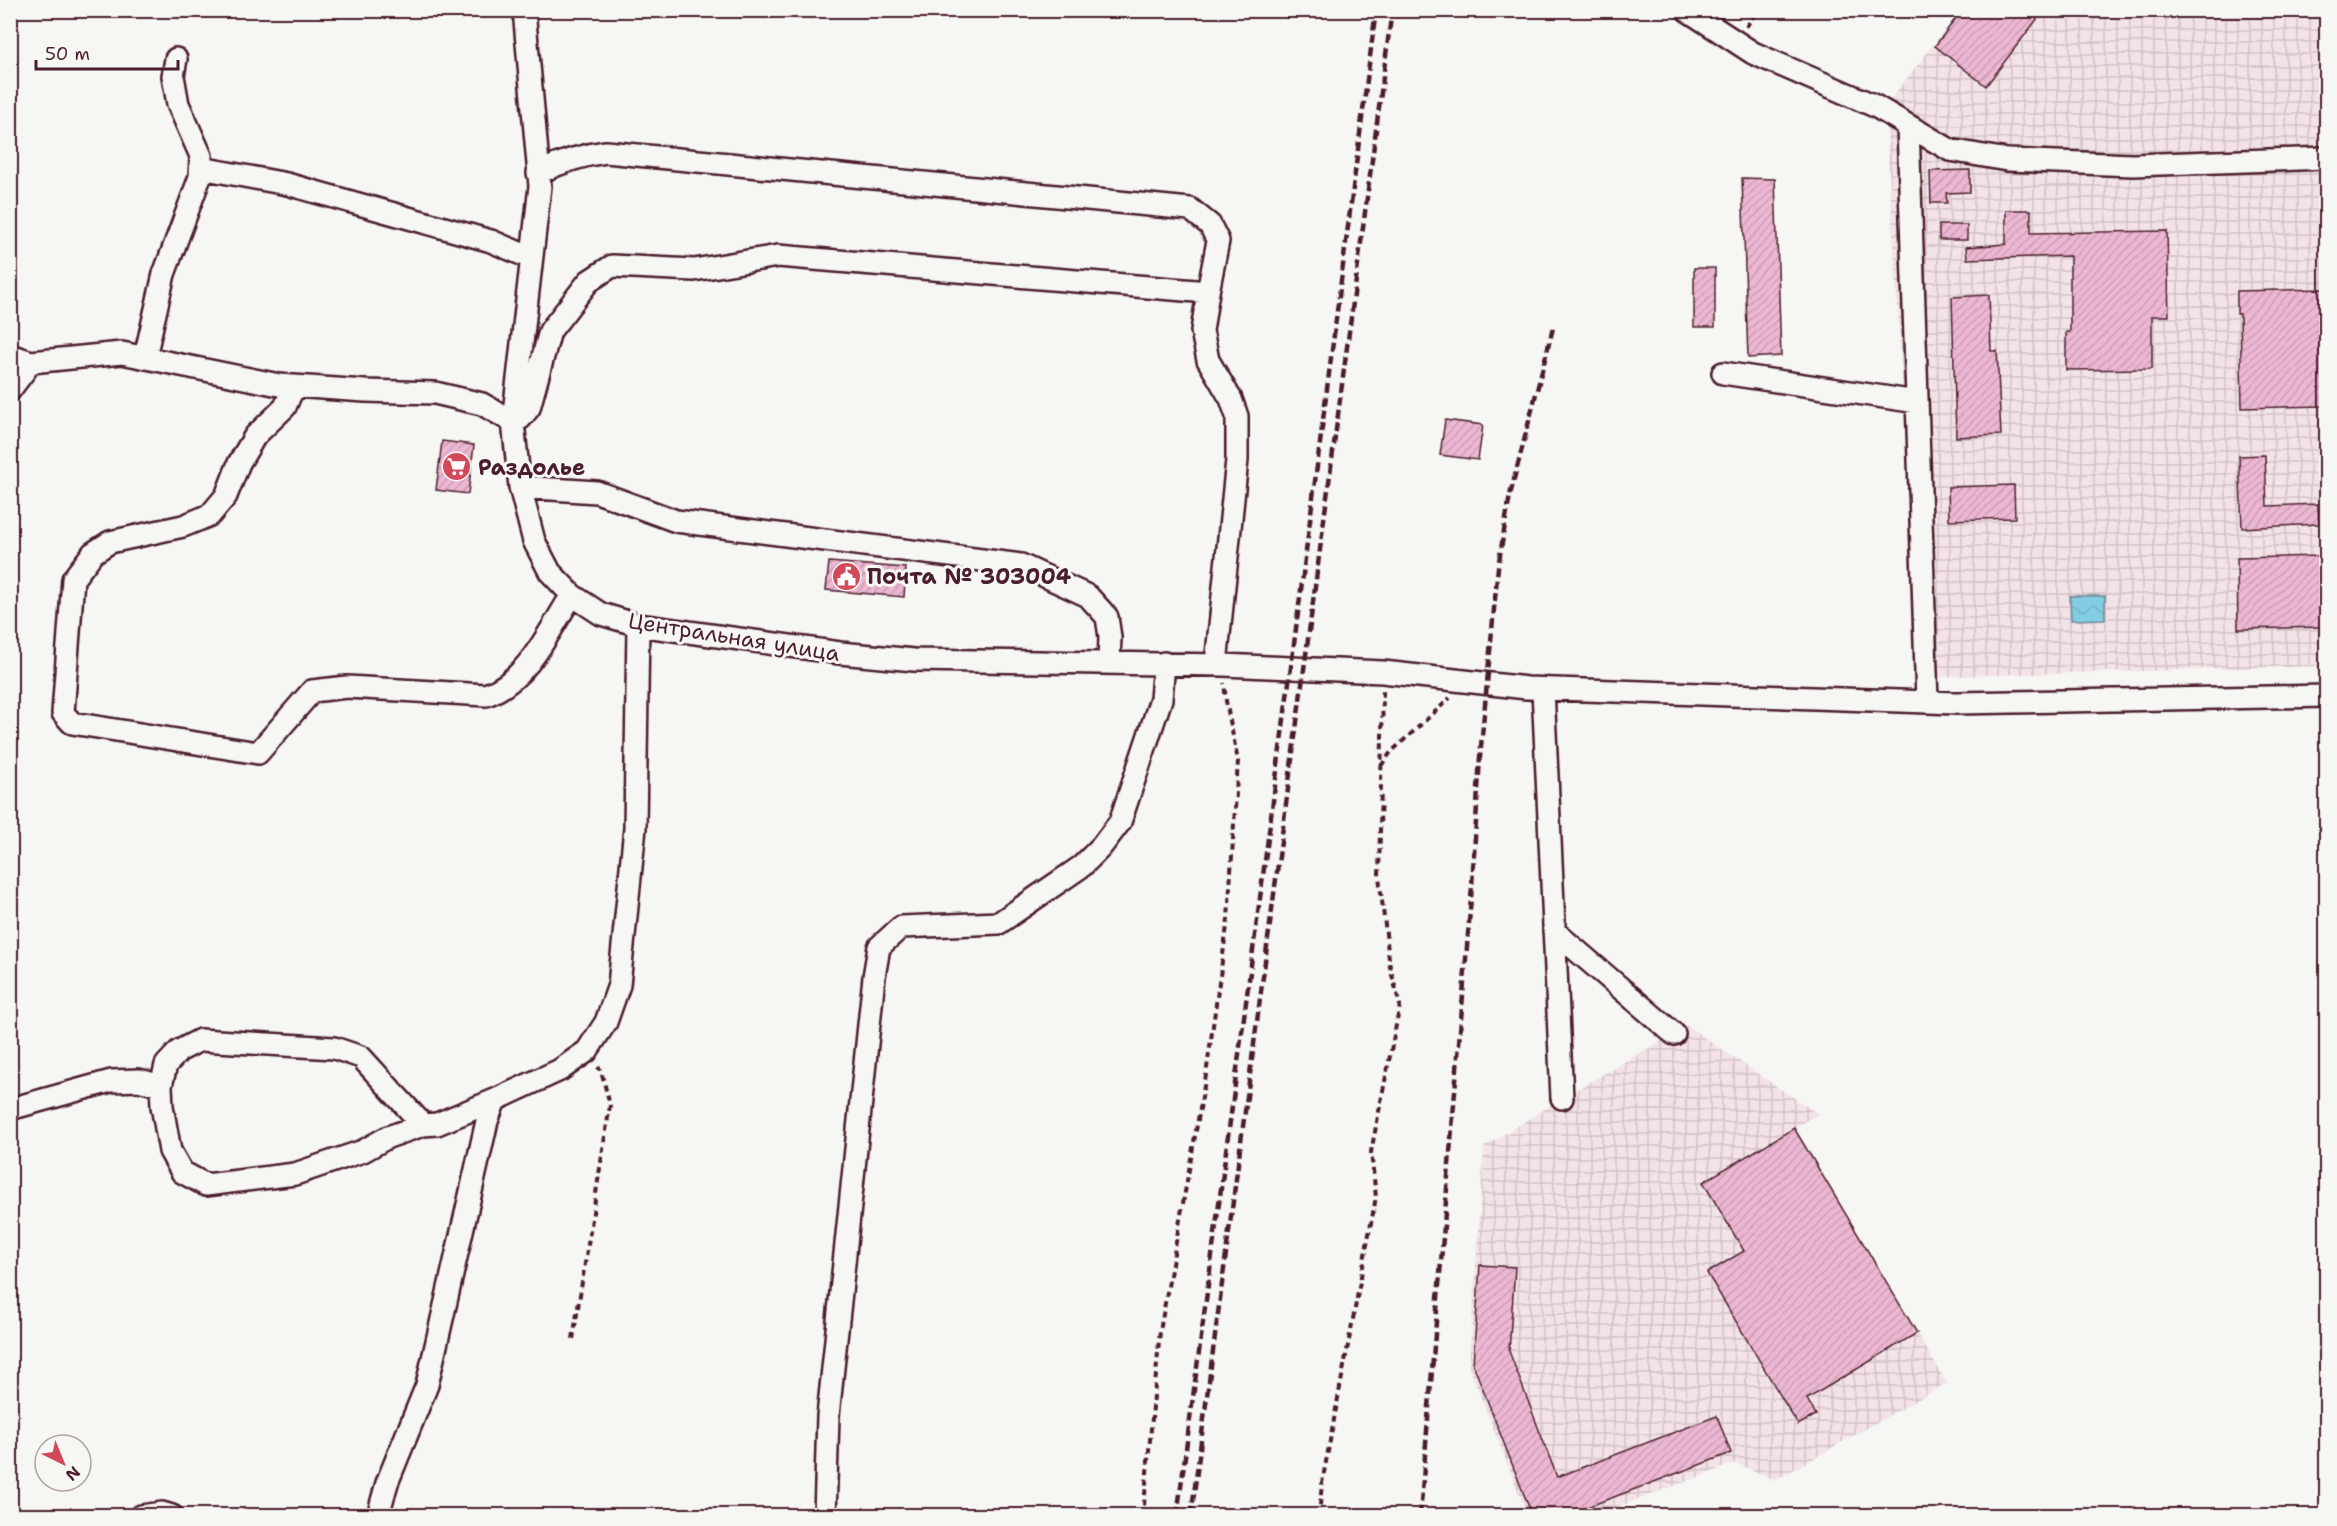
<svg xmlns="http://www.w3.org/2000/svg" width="2337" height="1526" font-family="'Shantell Sans',sans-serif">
  <defs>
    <pattern id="industrial-grid" width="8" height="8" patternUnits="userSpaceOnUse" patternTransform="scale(1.5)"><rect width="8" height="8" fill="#f3e3e8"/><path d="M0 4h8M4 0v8" fill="none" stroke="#d2c2c7"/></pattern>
    <pattern id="water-waves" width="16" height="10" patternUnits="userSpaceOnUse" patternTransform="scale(1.5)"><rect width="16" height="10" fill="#83cde3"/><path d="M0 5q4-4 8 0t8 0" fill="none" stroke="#73b0c3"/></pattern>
    <pattern id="building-hatch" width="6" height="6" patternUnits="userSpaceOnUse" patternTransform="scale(1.5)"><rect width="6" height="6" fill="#ecb7d2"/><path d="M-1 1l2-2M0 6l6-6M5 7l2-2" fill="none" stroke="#cc9db4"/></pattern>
  </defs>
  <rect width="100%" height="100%" fill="#f6f6f2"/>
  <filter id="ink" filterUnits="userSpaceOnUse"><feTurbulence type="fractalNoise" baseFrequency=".0167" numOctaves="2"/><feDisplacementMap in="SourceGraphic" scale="12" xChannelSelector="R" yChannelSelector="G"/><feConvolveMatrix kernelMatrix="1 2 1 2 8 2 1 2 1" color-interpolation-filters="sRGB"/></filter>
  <g filter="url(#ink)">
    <path fill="url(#industrial-grid)" d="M1960,11H2326V666L1921,677L1885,106Z
      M1687,1026L1818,1114L1794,1128L1947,1383L1775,1480L1736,1463L1596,1515L1528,1516L1469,1367L1484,1147L1562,1098Z"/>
    <path fill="url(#water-waves)" stroke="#6c8799" stroke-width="1.5" d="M2070,596H2105V619L2071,620Z"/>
    <path fill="url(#building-hatch)" stroke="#4a1f2b" stroke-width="1.5" d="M1962,10H2044L1986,86L1935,46Z
      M1970,170V192L1946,193L1947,203H1931L1930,171Z
      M1742,178L1775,179L1781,356L1748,358Z
      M2006,210H2031V233L2167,231L2169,316H2152V369L2066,370V332H2070V256L1967,259L1966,247L2006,244Z
      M1939,225H1967V240H1939Z
      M1694,268H1715V327H1694Z
      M2326,289V406L2242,408L2240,314H2237V291Z
      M1989,295L1991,351H1997L2001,435L1956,437L1952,297Z
      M1445,420L1483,425L1478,460L1440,455Z
      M442,441L474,445L468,494L436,490Z
      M2265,455L2267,506L2318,504L2319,524L2242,528L2239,456Z
      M2014,485L2015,518L1949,520L1948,487Z
      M2322,556L2324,627L2238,629L2237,558Z
      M829,562L906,568L904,597L826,590Z
      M1794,1128L1917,1333L1807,1399L1816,1415L1798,1425L1707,1273L1744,1251L1703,1182Z
      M1480,1265L1515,1267L1509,1351L1557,1477L1717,1416L1731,1453L1566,1515H1532L1473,1364Z"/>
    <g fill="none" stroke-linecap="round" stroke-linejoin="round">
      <defs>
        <path id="minor" d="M524,10L540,186L513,422L520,487L534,541L550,572L572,595L601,614L638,625L840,653L914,660L1223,665L1383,672L1527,688L1956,703L2326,696
          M1687,10L1753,53L1875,106L1950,150L2007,160L2133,165L2326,158
          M1908,126L1927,702
          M201,168L287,184L491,241L531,258
          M1208,292L1202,331L1208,360L1231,399L1237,416V460L1216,664
          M10,355L31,362L122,353L279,385L365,391L435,393L482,404L513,422
          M145,357L164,274L200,177L201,156L178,104L173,76L176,59
          M1723,373L1917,402
          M294,386L285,407L255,436L239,463L226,496L210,515L183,526L110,542L93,553L73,579L63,713L72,723L258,753L312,691L347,687L486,695C528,680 549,631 572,595
          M10,390L31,362
          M513,422L521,418L529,408L550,331L589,281L612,266L694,270L778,256L1208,292L1218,241L1210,225L1190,209L606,152C581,155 561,162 538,173
          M520,487L597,492L676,521L1021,565L1088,596L1107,617L1110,637L1109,662
          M1543,689L1562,1098
          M1554,931L1674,1034
          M161,1086L166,1065L179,1051L200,1040L334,1048L361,1057L423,1125
          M10,1109L111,1081L139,1080L161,1086L162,1106L170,1151L182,1172L206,1185L295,1174L363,1151L388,1137L423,1125L437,1124L495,1100
          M141,1516L162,1513L172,1516
          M383,1516L380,1508L387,1483L427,1385L487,1121L495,1100L560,1070L587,1051L606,1022L619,985L635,828L638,625
          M825,1516L828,1416L874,977L879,947L901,927L999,923L1082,866L1101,847L1120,822L1161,699L1164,663"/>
      </defs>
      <use href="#minor" stroke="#4a1f2b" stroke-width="26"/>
      <path stroke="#4a1f2b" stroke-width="4" stroke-dasharray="6 4.5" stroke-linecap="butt" d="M1746,27L1758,10
        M1381,766L1391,752L1450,698
        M573,1339L610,1105L601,1071L598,1067
        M1143,1516L1160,1331L1206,1075L1228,919L1238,761L1226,701L1224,683
        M1319,1516L1322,1483L1376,1197L1371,1152L1400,1005L1390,967L1379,876L1383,690"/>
      <use href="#minor" stroke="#f6f6f2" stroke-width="21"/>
      <path stroke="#4a1f2b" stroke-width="4.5" stroke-dasharray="9 4.5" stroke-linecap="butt" d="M1177,1516L1291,667L1376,10
        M1191,1516L1392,10
        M1420,1516L1472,886L1480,757L1498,567L1510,495L1553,328"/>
    </g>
  </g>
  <defs>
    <symbol id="supermarket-disc" viewBox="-11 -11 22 22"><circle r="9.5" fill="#d1495b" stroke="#f6f6f2"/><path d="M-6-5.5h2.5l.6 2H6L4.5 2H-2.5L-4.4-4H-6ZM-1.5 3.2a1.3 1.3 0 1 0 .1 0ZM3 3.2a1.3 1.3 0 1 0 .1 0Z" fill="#fff"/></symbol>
    <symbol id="civic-disc" viewBox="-11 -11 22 22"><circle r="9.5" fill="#d1495b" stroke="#f6f6f2"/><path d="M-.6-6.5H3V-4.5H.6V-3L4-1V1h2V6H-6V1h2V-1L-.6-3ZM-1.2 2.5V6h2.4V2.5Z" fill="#fff"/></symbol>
  </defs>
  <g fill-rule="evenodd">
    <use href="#supermarket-disc" x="440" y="450" width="33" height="33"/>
    <use href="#civic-disc" x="830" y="560" width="33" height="33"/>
  </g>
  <g text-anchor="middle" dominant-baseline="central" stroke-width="6" stroke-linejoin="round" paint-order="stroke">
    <g font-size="22" font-weight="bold" fill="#4a1f2b" stroke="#f6f6f2" text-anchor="start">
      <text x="478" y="467">Раздолье</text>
      <text x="867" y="576">Почта № 303004</text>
    </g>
    <g font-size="22" fill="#4a1f2b" stroke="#f6f6f2">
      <text transform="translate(734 637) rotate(9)">Центральная улица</text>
    </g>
  </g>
  <rect width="2337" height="1526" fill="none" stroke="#f6f6f2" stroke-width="36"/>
  <rect x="18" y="18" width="2301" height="1490" fill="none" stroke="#4a1f2b" stroke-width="2" filter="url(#ink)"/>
  <g transform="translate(63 1463) rotate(137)"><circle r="28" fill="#f6f6f2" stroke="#b1a0a2" stroke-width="1.5"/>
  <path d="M0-4.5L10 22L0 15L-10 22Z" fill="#d1495b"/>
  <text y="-9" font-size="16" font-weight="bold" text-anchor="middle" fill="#4a1f2b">N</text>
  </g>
  <path d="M36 60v9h142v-9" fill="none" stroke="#4a1f2b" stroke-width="3"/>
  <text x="45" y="60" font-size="18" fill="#4a1f2b" stroke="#f6f6f2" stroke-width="4.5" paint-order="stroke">50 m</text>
</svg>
